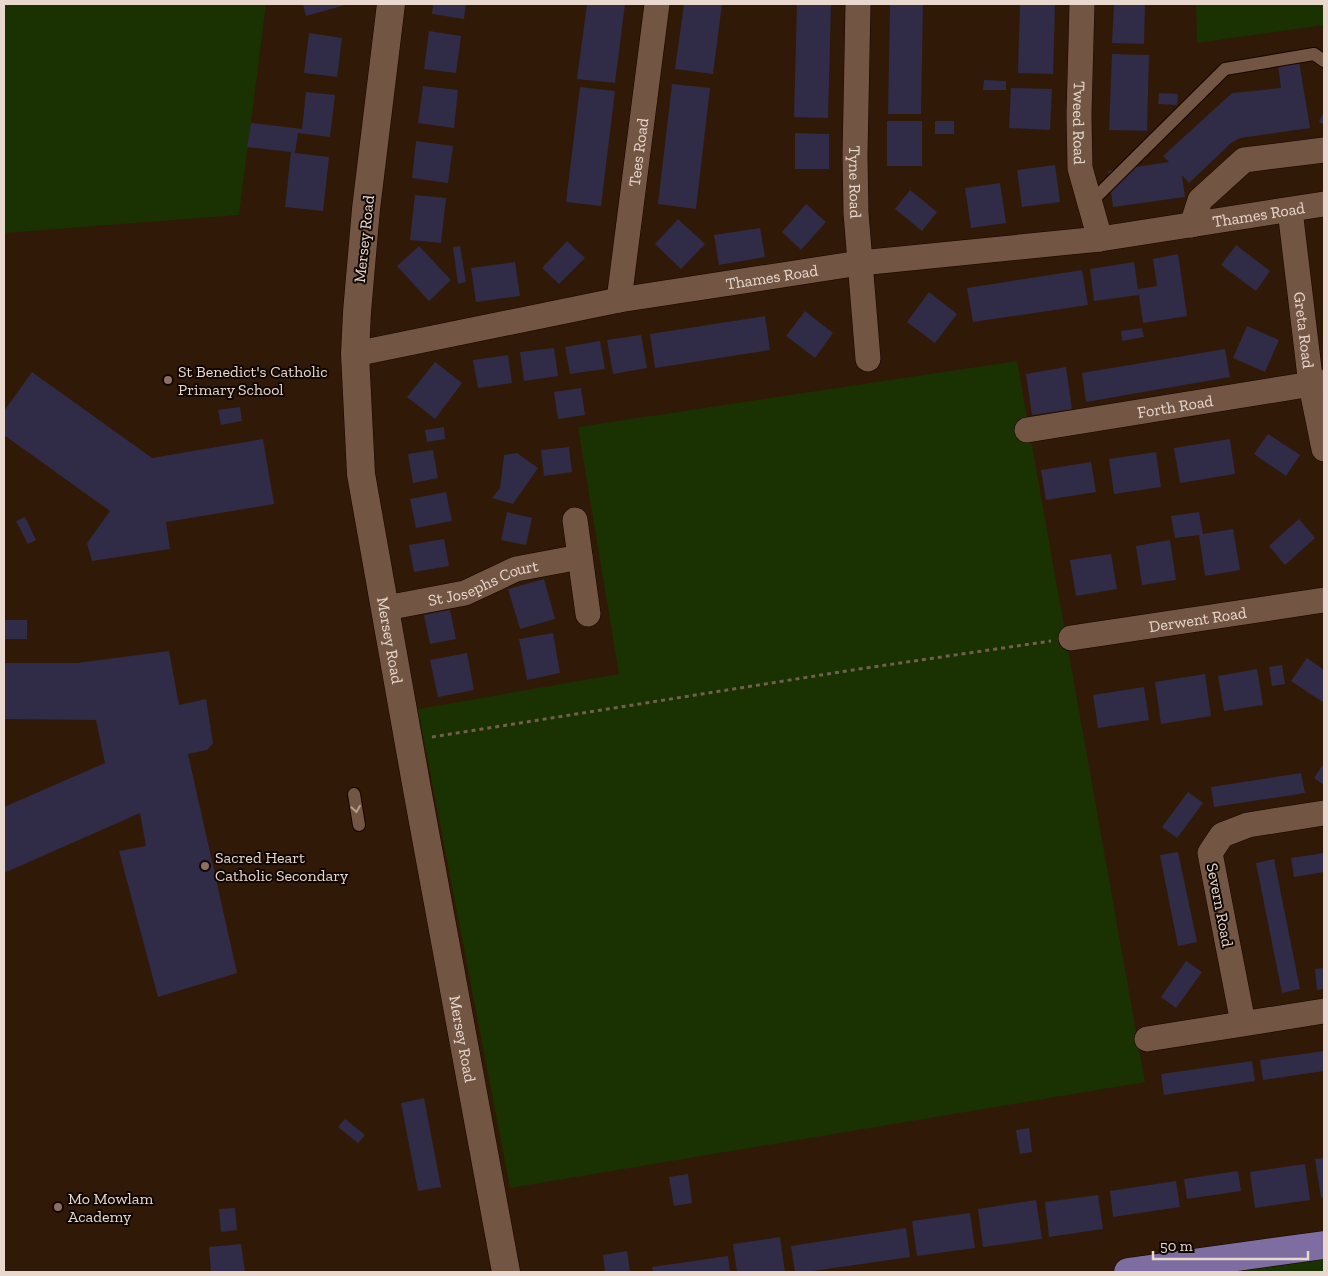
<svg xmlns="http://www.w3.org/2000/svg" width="1328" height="1276" font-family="'Zilla Slab',serif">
  <rect width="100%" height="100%" fill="#311907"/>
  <path fill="#1a3101" d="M4,4H266L239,215L4,233Z
    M1196,4H1324V25L1197,43Z
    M1017,361L1145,1082L510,1188L418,709L619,674L578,427Z
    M1324,1257V1272H1218Z"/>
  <path fill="#302b46" d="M303,4H349L306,16Z
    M433,4H466L464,19L432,14Z
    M587,4H625L615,83L577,79Z
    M684,4H722L713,74L675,69Z
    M797,4H831L828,118L794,117Z
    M890,4H923L921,114H888Z
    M1020,4H1055L1053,74L1018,73Z
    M1114,4H1145L1144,44L1112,43Z
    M429,31L461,36L456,73L424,69Z
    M309,33L342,38L337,77L304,73Z
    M1112,54L1149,55L1147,131L1109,130Z
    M1299,61L1310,128L1240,138L1231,143L1189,183L1182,175L1185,197L1113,207L1108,171L1169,162L1163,156L1232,93L1281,88L1278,65Z
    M984,80L1006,81V90H983Z
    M672,84L710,88L696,209L658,204Z
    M423,86L458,90L454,128L418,123Z
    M580,87L615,91L601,206L566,202Z
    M1011,88L1052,89L1050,130L1009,128Z
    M306,92L335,95L330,137L298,133L295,153L329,157L323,211L285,207L291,152L247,147L251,123L302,129Z
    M1159,93L1178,94L1177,105L1158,104Z
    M1324,111V125L1319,122Z
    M887,121H922V166H887Z
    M935,121H954V134H935Z
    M795,133L829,134V169H795Z
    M416,141L453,146L448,183L412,178Z
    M1055,165L1060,202L1022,207L1017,170Z
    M1000,183L1006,223L971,228L965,188Z
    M910,190L937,212L922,231L895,209Z
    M415,195L446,198L441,243L410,240Z
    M806,204L826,222L801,250L782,232Z
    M678,219L705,244L681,269L655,244Z
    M760,228L765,257L719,265L714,235Z
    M567,241L585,258L559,284L542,268Z
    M1236,245L1270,271L1256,291L1221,265Z
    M419,246L451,280L429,301L397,266Z
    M460,246L466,282L458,284L453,247Z
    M1178,254L1187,316L1143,323L1139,295L1094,301L1090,269L1134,262L1138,289L1157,286L1153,259Z
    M515,262L520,296L476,302L471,268Z
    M1082,270L1088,305L973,322L967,288Z
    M929,292L957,314L935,343L907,322Z
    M805,311L833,333L815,358L786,336Z
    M765,316L770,350L655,368L650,334Z
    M1247,326L1279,340L1265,372L1233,358Z
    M1142,328L1144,337L1122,341L1121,331Z
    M641,335L647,368L613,374L607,340Z
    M600,341L605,369L570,374L565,347Z
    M554,348L558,376L524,381L520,352Z
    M1225,349L1230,377L1086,402L1082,373Z
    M508,355L512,383L478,388L473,360Z
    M435,362L462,383L435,419L407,397Z
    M1066,367L1072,409L1032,415L1026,374Z
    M32,372L152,458L263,439L274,504L166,522L170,549L92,561L87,543L110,511L4,435V411Z
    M581,388L585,415L558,419L554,392Z
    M240,407L242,421L221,425L218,410Z
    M444,427L445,439L427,442L425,430Z
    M1268,434L1300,455L1286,476L1254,454Z
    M1230,439L1235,474L1180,483L1174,448Z
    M569,447L572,472L544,476L541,450Z
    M433,450L438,478L413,483L408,454Z
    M1156,452L1161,487L1114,494L1109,459Z
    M517,453L538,468L513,504L492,498L500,488L504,455Z
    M1091,462L1096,492L1046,500L1041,470Z
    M446,492L452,521L416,528L410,499Z
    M507,512L532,518L526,545L501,540Z
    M1199,512L1203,534L1233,529L1240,570L1205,576L1199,535L1175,538L1171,516Z
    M25,517L36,540L28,544L16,521Z
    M1299,519L1315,538L1285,565L1269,546Z
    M444,539L449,566L414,572L409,545Z
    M1170,540L1176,580L1142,585L1136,546Z
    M1111,554L1117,589L1076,596L1070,560Z
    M544,579L555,619L520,629L508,589Z
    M450,610L456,639L430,644L424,615Z
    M4,620H27V639H4Z
    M553,633L560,673L527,680L519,639Z
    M169,651L179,705L206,699L213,743L207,750L188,754L237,973L158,997L119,851L146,846L140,813L4,873V807L105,763L96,720L4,719V663H77Z
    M467,653L474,690L438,697L430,660Z
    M1307,658L1324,670V703L1291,681Z
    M1282,665L1285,684L1272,686L1269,667Z
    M1257,669L1263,705L1224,711L1218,676Z
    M1205,674L1211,716L1161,724L1155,682Z
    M1144,687L1149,720L1098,728L1093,695Z
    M1324,763V785L1314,778Z
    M1301,773L1305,793L1214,807L1211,787Z
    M1188,792L1203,803L1177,838L1162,827Z
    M1178,852L1197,942L1178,946L1160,855Z
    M1324,853V872L1294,877L1291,858Z
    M1274,859L1300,989L1282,993L1256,863Z
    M1186,961L1202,972L1176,1008L1161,997Z
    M1324,968V989L1317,990L1315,969Z
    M1324,1051V1071L1263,1080L1260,1060Z
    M1252,1061L1255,1081L1164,1095L1161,1074Z
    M424,1098L441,1187L418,1191L401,1103Z
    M345,1119L365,1135L358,1143L338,1127Z
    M1029,1128L1032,1152L1020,1154L1016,1130Z
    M1324,1158V1197L1321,1198L1315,1159Z
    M1305,1164L1310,1200L1255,1208L1250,1172Z
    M1238,1171L1241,1191L1187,1199L1184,1179Z
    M688,1174L692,1203L674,1206L669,1177Z
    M1176,1181L1180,1207L1113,1217L1110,1191Z
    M1098,1195L1103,1229L1049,1237L1045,1202Z
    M1036,1200L1042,1239L983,1247L978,1209Z
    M235,1208L237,1230L221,1232L219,1209Z
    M970,1213L975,1248L917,1256L912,1221Z
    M906,1228L910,1257L806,1272H795L791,1246Z
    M780,1237L785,1272H737L733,1244Z
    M241,1244L245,1272H211L209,1247Z
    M627,1251L630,1272H605L603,1255Z
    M728,1256L730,1272H653L652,1267Z"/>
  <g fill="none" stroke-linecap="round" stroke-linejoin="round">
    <defs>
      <path id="service" d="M1089,204L1225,69L1314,54L1324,61
        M354,794L359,825"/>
      <g id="minor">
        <path id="s1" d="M858,4L855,155L856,213L868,359"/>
        <path id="s2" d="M1082,4L1079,114L1080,168L1100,239"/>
        <path id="s3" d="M1290,210L1311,385L1324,449"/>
        <path d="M1192,225L1200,200L1244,160L1324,150"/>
        <path id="s4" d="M619,300L657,4"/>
        <path id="s5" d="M355,354L619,300L860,263L1100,239L1324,204"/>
        <path id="s6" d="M1027,430L1324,382"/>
        <path d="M575,520L588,614"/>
        <path id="s7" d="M386,608L465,593L516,569L580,557"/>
        <path id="s8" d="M1071,638L1324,600"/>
        <path d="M1243,1023L1210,853L1222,835L1248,825L1324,813"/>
        <path d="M1147,1039L1324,1011"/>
      </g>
      <g id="tertiary">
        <path id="s9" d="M391,4L366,209L357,312L355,354L361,474L417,789L506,1272"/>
      </g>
      <path id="primary" d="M1128,1272L1324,1245"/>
    </defs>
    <use href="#service" stroke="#180300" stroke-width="14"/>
    <use href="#minor" stroke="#180300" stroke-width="26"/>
    <use href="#tertiary" stroke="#180300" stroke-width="29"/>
    <use href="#primary" stroke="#180300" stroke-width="29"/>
    <path stroke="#735e4f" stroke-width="3" stroke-dasharray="4 4" stroke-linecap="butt" d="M432,737L859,669L1051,641"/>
    <use href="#service" stroke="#725643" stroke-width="12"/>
    <use href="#minor" stroke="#725643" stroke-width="25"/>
    <use href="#tertiary" stroke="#725643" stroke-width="28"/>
    <use href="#primary" stroke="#7d6da1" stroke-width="28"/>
  </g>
  <defs><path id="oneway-chevron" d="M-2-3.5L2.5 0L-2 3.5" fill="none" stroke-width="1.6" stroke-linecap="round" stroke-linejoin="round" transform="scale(1.25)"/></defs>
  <use stroke="#b39e8f" href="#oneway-chevron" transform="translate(356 809) rotate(81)"/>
  <g fill="#8d6e63" stroke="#110702" stroke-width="2">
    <circle cx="168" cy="380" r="5"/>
    <circle cx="205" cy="866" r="5"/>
    <circle cx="58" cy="1207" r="5"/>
  </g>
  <g text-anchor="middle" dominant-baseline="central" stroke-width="4" stroke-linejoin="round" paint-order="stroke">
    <g font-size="16" fill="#e9d8ce" stroke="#110702">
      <text stroke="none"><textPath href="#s2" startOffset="119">Tweed Road</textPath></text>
      <text stroke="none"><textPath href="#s4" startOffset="149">Tees Road</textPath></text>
      <text stroke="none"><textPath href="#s1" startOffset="178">Tyne Road</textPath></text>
      <text stroke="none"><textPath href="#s5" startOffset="915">Thames Road</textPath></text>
      <text transform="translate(364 239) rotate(-84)">Mersey Road</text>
      <text stroke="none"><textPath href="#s5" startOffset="424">Thames Road</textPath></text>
      <text stroke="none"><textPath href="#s3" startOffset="121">Greta Road</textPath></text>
      <text stroke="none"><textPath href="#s6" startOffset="150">Forth Road</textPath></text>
      <text stroke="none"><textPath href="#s7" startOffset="101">St Josephs Court</textPath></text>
      <text stroke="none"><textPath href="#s8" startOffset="128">Derwent Road</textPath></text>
      <text stroke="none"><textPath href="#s9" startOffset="641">Mersey Road</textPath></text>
      <text transform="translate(1220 905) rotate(79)">Severn Road</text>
      <text stroke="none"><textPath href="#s9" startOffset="1046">Mersey Road</textPath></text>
    </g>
    <g font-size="16" fill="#e9d8ce" stroke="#110702" text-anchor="start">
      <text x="178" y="371">St Benedict's Catholic<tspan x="178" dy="18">Primary School</tspan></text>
      <text x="215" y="857">Sacred Heart<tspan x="215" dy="18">Catholic Secondary</tspan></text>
      <text x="68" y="1198">Mo Mowlam<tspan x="68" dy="18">Academy</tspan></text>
    </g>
  </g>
  <rect width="1328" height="1276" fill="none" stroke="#e9d8ce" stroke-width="10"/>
  <path d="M1153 1251v8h155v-8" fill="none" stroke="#e9d8ce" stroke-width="2.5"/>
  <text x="1160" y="1251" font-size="15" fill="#e9d8ce" stroke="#110702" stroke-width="4" paint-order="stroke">50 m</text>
</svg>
